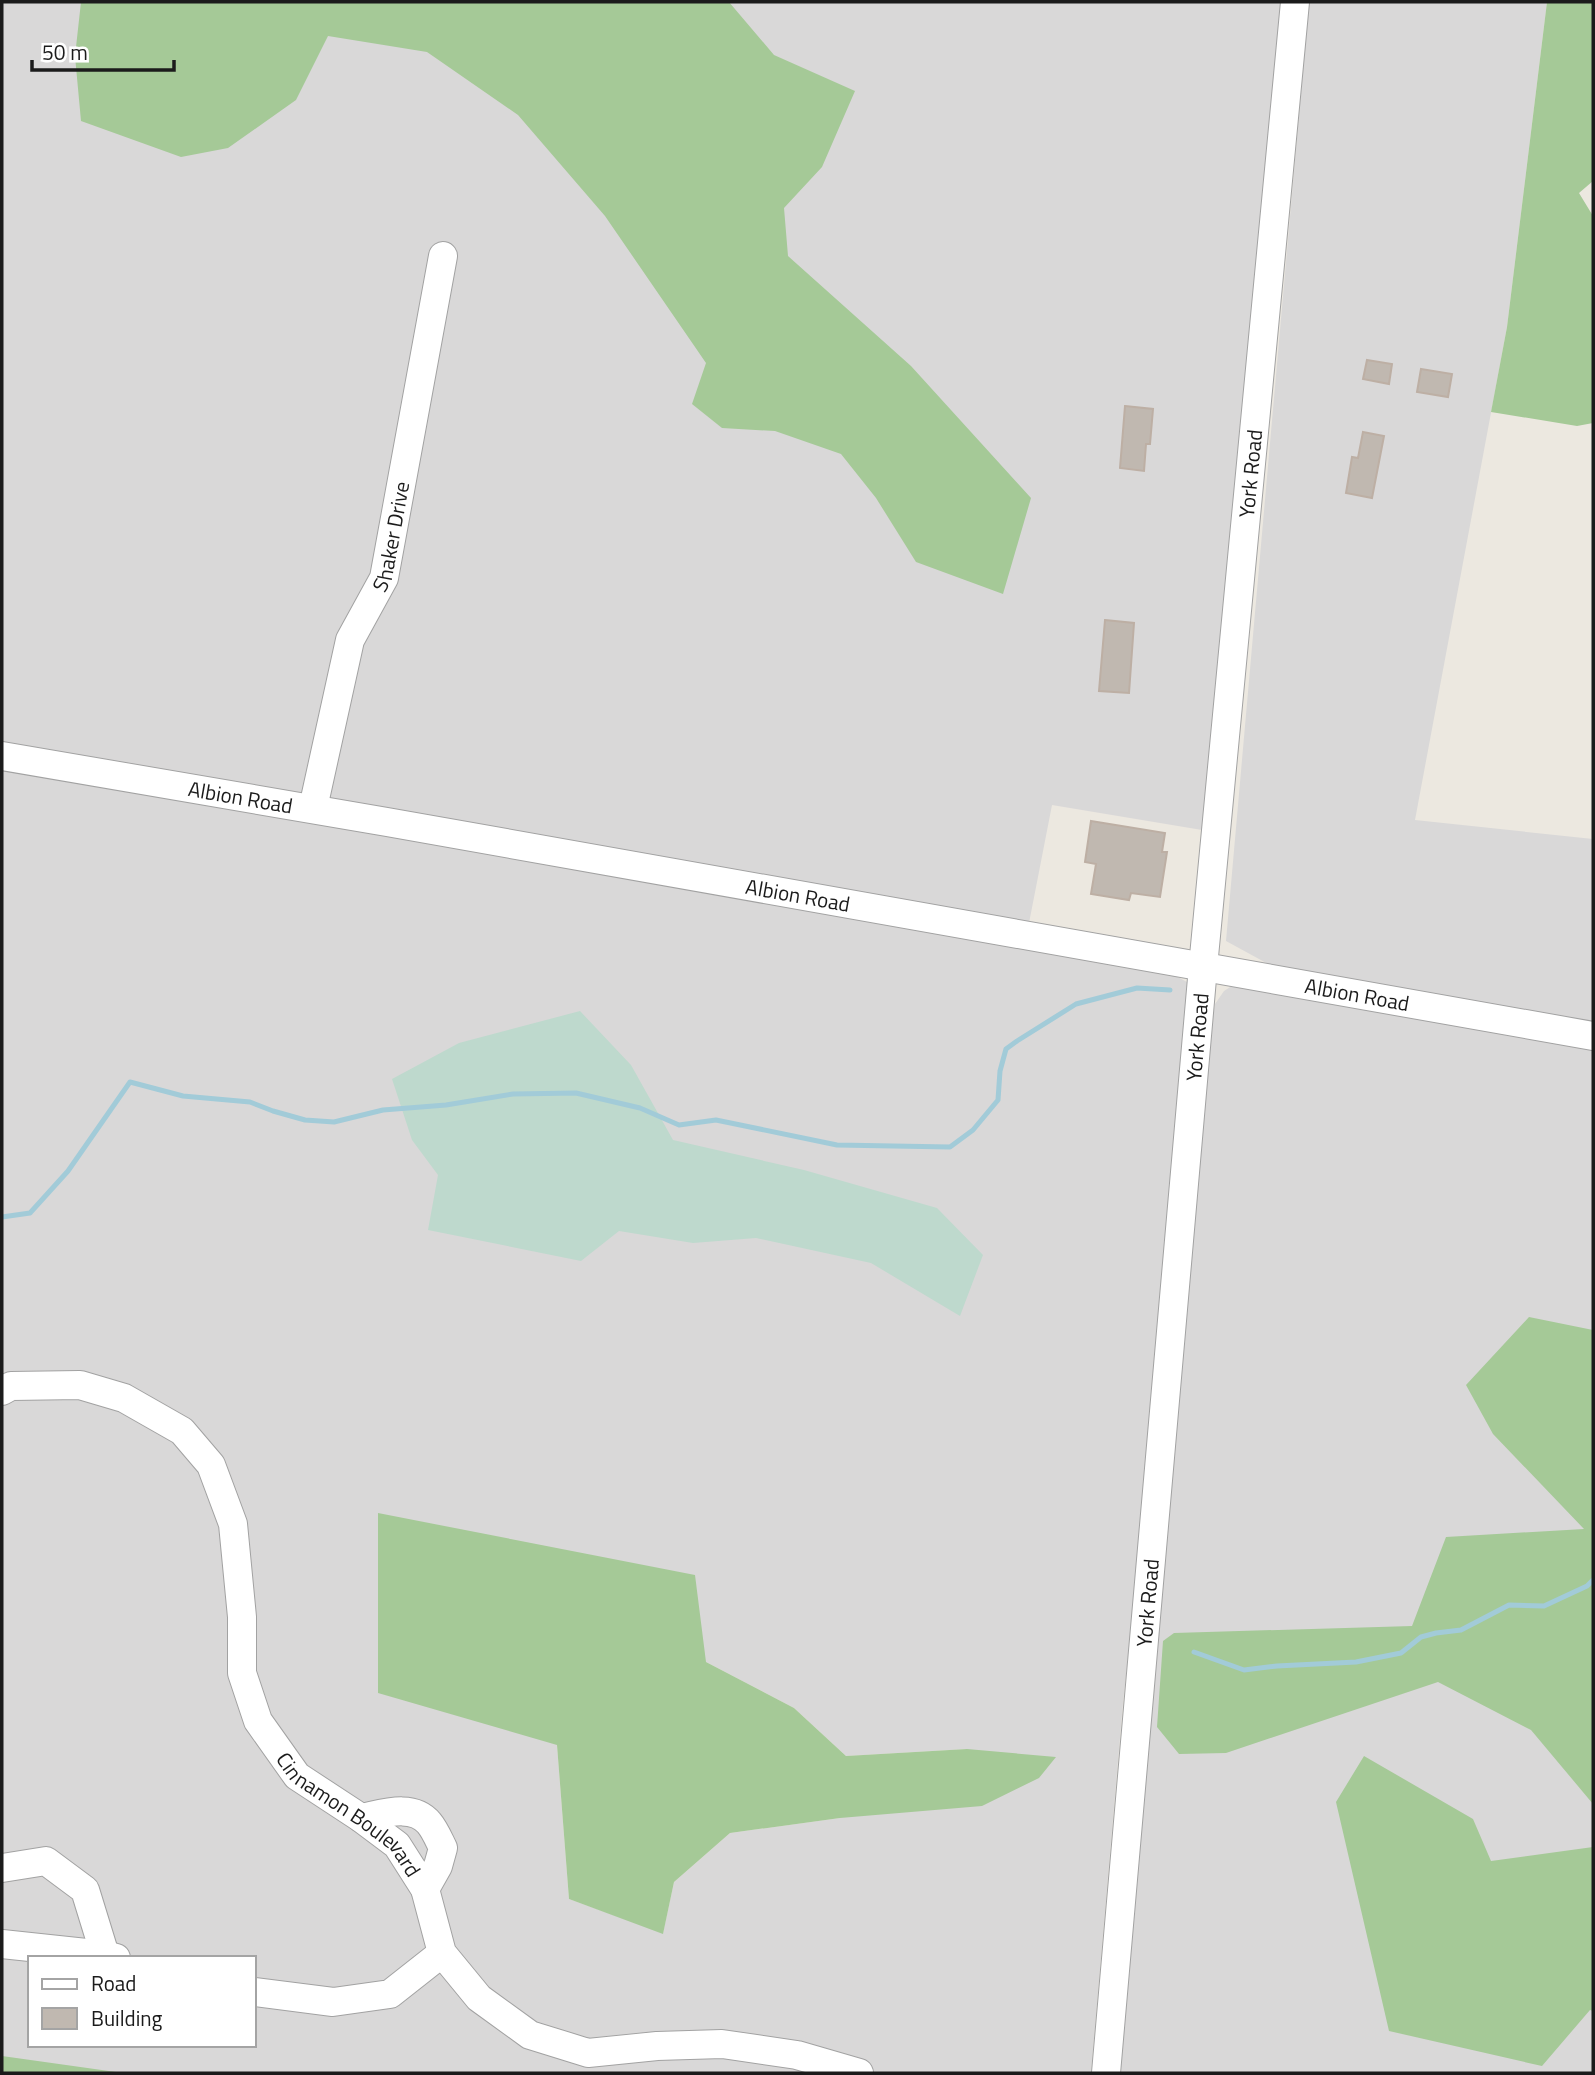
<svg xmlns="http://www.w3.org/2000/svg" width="1595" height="2075" font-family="'Titillium Web',sans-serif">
  <rect width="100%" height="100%" fill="#ece8e0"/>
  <path fill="#d9d8d8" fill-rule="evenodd" d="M2,2H1281L1208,831L1052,805L1029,923L2,746Z
    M1309,2H1547L1507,327L1415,820L1593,839V1024L1270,965L1226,941Z
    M2,768L1161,968L1187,982V1004L1150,1453L1123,1703L1091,2073H2ZM706,1662L794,1708L846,1756L967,1749L840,1818L730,1833L674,1882L663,1933L569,1899L557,1745ZM30,1958H254V2045H30Z
    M1238,982L1593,1046V2073H1118L1208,1047L1215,1004L1224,991Z"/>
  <path fill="#a5c997" d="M81,2H729L774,55L855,91L822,167L784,208L788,256L911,366L1031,498L1003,594L916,562L876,498L841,454L775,431L722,428L692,404L706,363L605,216L518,115L427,52L328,36L296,100L228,148L181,157L81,121L75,56Z
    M1547,2H1593V181L1579,193L1593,216V423L1577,426L1491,412L1507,327Z
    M1529,1317L1593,1330V1804L1531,1730L1438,1682L1226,1753L1179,1754L1157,1727L1163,1641L1174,1633L1412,1626L1446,1537L1584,1529L1493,1434L1466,1385Z
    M378,1513L695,1575L706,1662L794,1708L846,1756L967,1749L1056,1757L1039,1778L982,1806L840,1818L730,1833L674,1882L663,1934L569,1899L557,1745L378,1693Z
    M1364,1756L1473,1819L1491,1861L1593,1847V2011L1590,2010L1542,2066L1389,2031L1336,1802Z
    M2,2056L123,2073H125H2Z"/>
  <path fill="#bed9cd" d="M580,1011L631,1065L673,1140L804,1170L937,1208L983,1255L960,1316L871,1263L756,1238L693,1243L619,1231L581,1261L428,1230L438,1175L412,1140L392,1079L459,1043Z"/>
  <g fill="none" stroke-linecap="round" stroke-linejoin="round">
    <path stroke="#a2cbd8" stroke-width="5" d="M2,1217L30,1213L68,1171L130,1082L183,1096L250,1102L273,1111L305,1120L334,1122L383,1110L446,1105L513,1094L576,1093L640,1108L679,1125L716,1120L837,1145L950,1147L973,1130L998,1100L1000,1071L1006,1049L1017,1041L1076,1004L1137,988L1170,990
      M1194,1652L1244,1670L1277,1666L1356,1662L1401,1653L1421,1637L1436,1633L1461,1630L1509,1605L1544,1606L1587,1586L1593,1580"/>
  </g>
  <path fill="#c0b8b0" stroke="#bdafa4" stroke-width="2" d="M1367,360L1392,364L1389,384L1363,379Z
    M1421,369L1452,374L1448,397L1417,392Z
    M1125,406L1153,409L1150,444H1146L1144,471L1120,468Z
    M1363,432L1384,436L1372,498L1346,493L1352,457L1358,458Z
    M1105,620L1134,623L1129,693L1099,691Z
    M1091,821L1165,833L1162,852H1167L1160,897L1131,893L1129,900L1091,894L1096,864L1085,862Z"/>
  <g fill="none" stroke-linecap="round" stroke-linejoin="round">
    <defs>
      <g id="minor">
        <path id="s1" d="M2,756L387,822L1593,1036"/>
        <path id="s2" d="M313,808L350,640L384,578L443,256"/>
        <path id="s3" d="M2,1391L11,1386L80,1385L124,1398L182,1431L211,1465L233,1524L242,1617V1673L258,1721L297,1776L361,1818L397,1845L425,1889L442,1953L479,1998L530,2035L588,2053L657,2046L722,2044L797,2055L859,2073"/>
        <path d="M361,1818C382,1814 413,1803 429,1823C435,1830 439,1840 443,1848L438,1866L425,1889"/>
        <path d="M2,1868L46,1861L85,1890L105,1955"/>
        <path d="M2,1944L105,1955L116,1958"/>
        <path d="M254,1992L333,2002L390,1994L442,1953"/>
        <path id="s4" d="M1106,2073L1203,967L1295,2"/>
      </g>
    </defs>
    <use href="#minor" stroke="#a2a2a2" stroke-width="30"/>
    <use href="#minor" stroke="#fff" stroke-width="28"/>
  </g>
  <g text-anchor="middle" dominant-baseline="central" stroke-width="5" stroke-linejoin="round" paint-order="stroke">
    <g font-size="21" fill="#1b1b1b" stroke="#fff">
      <text stroke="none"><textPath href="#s4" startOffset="1606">York Road</textPath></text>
      <text stroke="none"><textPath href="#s2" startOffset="285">Shaker Drive</textPath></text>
      <text stroke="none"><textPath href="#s1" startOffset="242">Albion Road</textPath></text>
      <text stroke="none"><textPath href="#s1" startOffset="808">Albion Road</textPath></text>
      <text stroke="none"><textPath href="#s1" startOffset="1376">Albion Road</textPath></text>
      <text stroke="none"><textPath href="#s4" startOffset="1040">York Road</textPath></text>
      <text stroke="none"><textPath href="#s4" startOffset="472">York Road</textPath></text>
      <text stroke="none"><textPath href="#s3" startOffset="632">Cinnamon Boulevard</textPath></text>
    </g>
  </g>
  <rect width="1595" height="2075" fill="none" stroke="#1b1b1b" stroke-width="7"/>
  <rect x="28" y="1956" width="228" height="91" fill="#ffffff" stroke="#a4a4a4" stroke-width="2"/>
  <rect x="42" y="1979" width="35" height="10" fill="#ffffff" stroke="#a4a4a4" stroke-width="2"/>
  <text x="91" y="1991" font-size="21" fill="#1b1b1b">Road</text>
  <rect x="42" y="2008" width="35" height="21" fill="#c0b8b0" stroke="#a4a4a4" stroke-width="2"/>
  <text x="91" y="2026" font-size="21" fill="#1b1b1b">Building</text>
  <path d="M32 60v10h142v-10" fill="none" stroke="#1b1b1b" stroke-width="3.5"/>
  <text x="42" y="60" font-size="21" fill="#1b1b1b" stroke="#ffffff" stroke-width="5" paint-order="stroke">50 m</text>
</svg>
